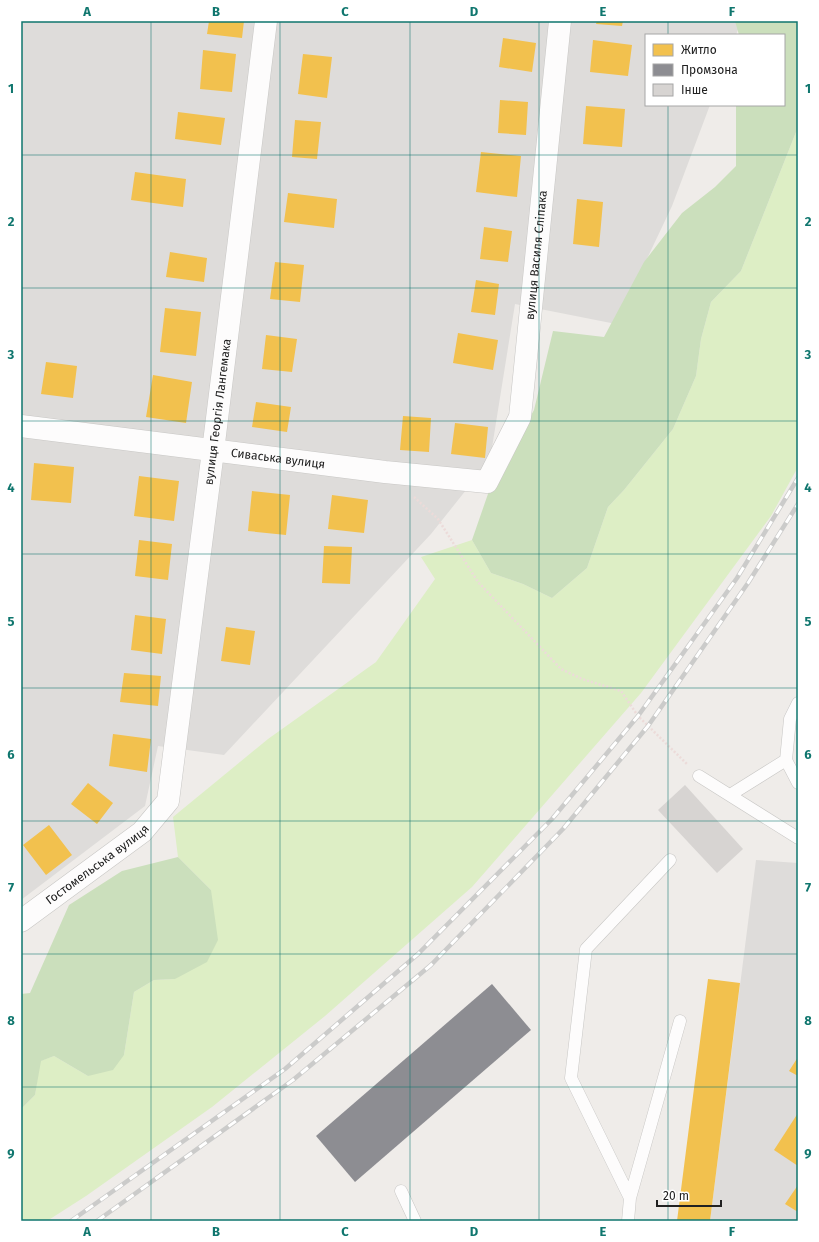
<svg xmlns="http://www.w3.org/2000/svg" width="819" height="1242" font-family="'Fira Sans',sans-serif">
  <rect width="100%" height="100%" fill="#efece9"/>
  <path fill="#dedcda" d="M21,21H741L736,35H646V105H710L672,206L616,324L515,304L490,460L431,534L224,755L158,746L145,806L21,900Z
    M756,860L798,863V1221H710Z"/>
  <path fill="#ddeec5" d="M798,127V467L771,516L641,693L472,887L325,1016L212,1107L86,1196L47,1221H21V1109L35,1095L40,1061L54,1056L88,1076L124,1055L134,992L154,980L175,979L211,890L178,857L173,817L268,739L376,662L435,579L421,557L472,540L491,573L523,584L552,598L587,568L608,507L624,490L673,429L696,376L701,339L711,302L741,271Z"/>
  <path fill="#cbdfbc" d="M735,21H798V127L741,271L711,302L701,339L696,376L673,429L624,490L608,507L587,568L552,598L523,584L491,573L472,540L489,491L534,410L553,331L604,337L644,262L682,213L715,187L736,166V105H784V35H739Z
    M178,857L211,890L218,940L207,962L175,979L154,980L134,992L124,1055L113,1070L88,1076L54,1056L41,1061L35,1095L21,1109V994L30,993L69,905L122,871Z"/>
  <path fill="#f2c14e" d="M209,21H244L242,38L207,34Z
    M597,21H623L622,26L596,24Z
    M503,38L536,43L532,72L499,67Z
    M593,40L632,45L628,76L590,72Z
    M203,50L236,54L232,92L200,89Z
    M303,54L332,57L327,98L298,94Z
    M500,100L528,102L526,135L498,133Z
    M586,106L625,109L622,147L583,144Z
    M178,112L225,118L221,145L175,139Z
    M295,120L321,122L317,159L292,157Z
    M481,152L521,156L517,197L476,192Z
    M135,172L186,179L183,207L131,200Z
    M288,193L337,199L334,228L284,222Z
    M577,199L603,202L599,247L573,244Z
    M484,227L512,231L508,262L480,259Z
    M170,252L207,258L204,282L166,277Z
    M275,262L304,265L300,302L270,299Z
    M476,280L499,284L495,315L471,312Z
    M165,308L201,312L196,356L160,352Z
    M458,333L498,340L493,370L453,363Z
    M266,335L297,339L292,372L262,369Z
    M46,362L77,366L73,398L41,394Z
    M153,375L192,382L186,423L146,417Z
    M256,402L291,407L287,432L252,427Z
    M403,416L431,418L429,452L400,450Z
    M455,423L488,427L485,458L451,454Z
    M34,463L74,467L71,503L31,500Z
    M139,476L179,481L174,521L134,516Z
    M252,491L290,495L286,535L248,531Z
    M332,495L368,500L364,533L328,529Z
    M139,540L172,544L168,580L135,576Z
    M324,546L352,547L350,584L322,583Z
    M135,615L166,619L162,654L131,650Z
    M226,627L255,631L250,665L221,661Z
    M124,673L161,676L158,706L120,702Z
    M113,734L151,739L147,772L109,766Z
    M88,783L113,803L97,824L71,804Z
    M49,825L72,855L46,875L23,845Z
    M708,979L740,983L710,1221H677Z
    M798,1057V1076L789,1071Z
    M798,1113V1166L774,1150Z
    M798,1185V1212L785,1204Z"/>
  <path fill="#8d8d92" d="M492,984L531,1030L355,1182L316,1136Z"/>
  <path fill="#d7d4d2" d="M685,785L743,849L717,873L658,810Z"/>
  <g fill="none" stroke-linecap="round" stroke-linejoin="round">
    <defs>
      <path id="service" d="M798,703L790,719L786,760L798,783
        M699,776L798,838
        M730,795L786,760
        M401,1191L415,1221
        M630,1198L571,1078L586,949L670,860
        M628,1221L630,1198L680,1021"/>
      <g id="minor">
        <path id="s1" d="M21,426L385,472L487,482L520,417L560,21"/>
        <path id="s2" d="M21,921L142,832L168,801L213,451L266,21"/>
      </g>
    </defs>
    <use href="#service" stroke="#c8c7c5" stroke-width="13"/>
    <use href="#minor" stroke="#c8c7c5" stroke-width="23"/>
    <path stroke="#ecdbd9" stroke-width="2.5" stroke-dasharray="2 2" stroke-linecap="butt" d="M414,497L438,519L478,582L561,669L582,679L621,691L638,716L688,765"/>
    <use href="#service" stroke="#fdfcfc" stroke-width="12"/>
    <use href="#minor" stroke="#fdfcfc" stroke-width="22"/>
    <defs>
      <path id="rail" d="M71,1221L285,1069L418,954L552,819L638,716L737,578L798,478
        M97,1221L293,1080L431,965L563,829L648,726L748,583L798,504"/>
    </defs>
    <use href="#rail" stroke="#cbcbca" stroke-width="4.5"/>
    <use href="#rail" stroke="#fff" stroke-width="3" stroke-dasharray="9" stroke-linecap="butt"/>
  </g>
  <path fill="none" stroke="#0f766e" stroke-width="1" stroke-opacity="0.55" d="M151,21V1221M280,21V1221M410,21V1221M539,21V1221M668,21V35M668,105V1221M21,155H798M21,288H798M21,421H798M21,554H798M21,688H798M21,821H798M21,954H798M21,1087H798"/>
  <g text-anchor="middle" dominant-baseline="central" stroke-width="4" stroke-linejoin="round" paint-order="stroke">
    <g font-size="12" fill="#212121" stroke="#fff">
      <text stroke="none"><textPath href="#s1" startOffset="705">вулиця Василя Сліпака</textPath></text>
      <text stroke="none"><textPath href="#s2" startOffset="583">вулиця Георгія Лангемака</textPath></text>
      <text stroke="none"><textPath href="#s1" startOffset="259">Сиваська вулиця</textPath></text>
      <text stroke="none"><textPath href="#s2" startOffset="95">Гостомельська вулиця</textPath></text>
    </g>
  </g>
  <rect width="819" height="1242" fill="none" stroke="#ffffff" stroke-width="44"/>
  <rect x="645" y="34" width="140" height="72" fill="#ffffff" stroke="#a6a6a6"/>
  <rect x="653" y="44" width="20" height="12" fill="#f2c14e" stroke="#a6a6a6"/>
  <text x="681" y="54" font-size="12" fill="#212121">Житло</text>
  <rect x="653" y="64" width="20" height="12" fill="#8d8d92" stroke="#a6a6a6"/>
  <text x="681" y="74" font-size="12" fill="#212121">Промзона</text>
  <rect x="653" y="84" width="20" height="12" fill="#d7d4d2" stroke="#a6a6a6"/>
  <text x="681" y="94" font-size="12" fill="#212121">Інше</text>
  <path d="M657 1200v6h64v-6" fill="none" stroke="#212121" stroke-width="2"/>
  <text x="663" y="1200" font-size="12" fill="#212121" stroke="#ffffff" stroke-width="3" paint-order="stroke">20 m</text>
  <rect x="22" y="22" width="775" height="1198" fill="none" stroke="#0f766e" stroke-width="1.5"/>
  <g font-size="13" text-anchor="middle" font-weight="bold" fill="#0f766e">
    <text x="87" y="16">A</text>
    <text x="216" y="16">B</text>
    <text x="345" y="16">C</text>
    <text x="474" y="16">D</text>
    <text x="603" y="16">E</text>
    <text x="732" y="16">F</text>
    <text x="11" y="93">1</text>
    <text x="808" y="93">1</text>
    <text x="11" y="226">2</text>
    <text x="808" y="226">2</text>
    <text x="11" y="359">3</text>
    <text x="808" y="359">3</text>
    <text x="11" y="492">4</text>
    <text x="808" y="492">4</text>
    <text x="11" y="626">5</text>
    <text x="808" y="626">5</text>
    <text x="11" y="759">6</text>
    <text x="808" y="759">6</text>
    <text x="11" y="892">7</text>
    <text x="808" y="892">7</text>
    <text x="11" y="1025">8</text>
    <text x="808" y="1025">8</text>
    <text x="11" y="1158">9</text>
    <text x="808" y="1158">9</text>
    <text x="87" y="1236">A</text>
    <text x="216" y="1236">B</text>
    <text x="345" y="1236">C</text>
    <text x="474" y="1236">D</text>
    <text x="603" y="1236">E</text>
    <text x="732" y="1236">F</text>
  </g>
</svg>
